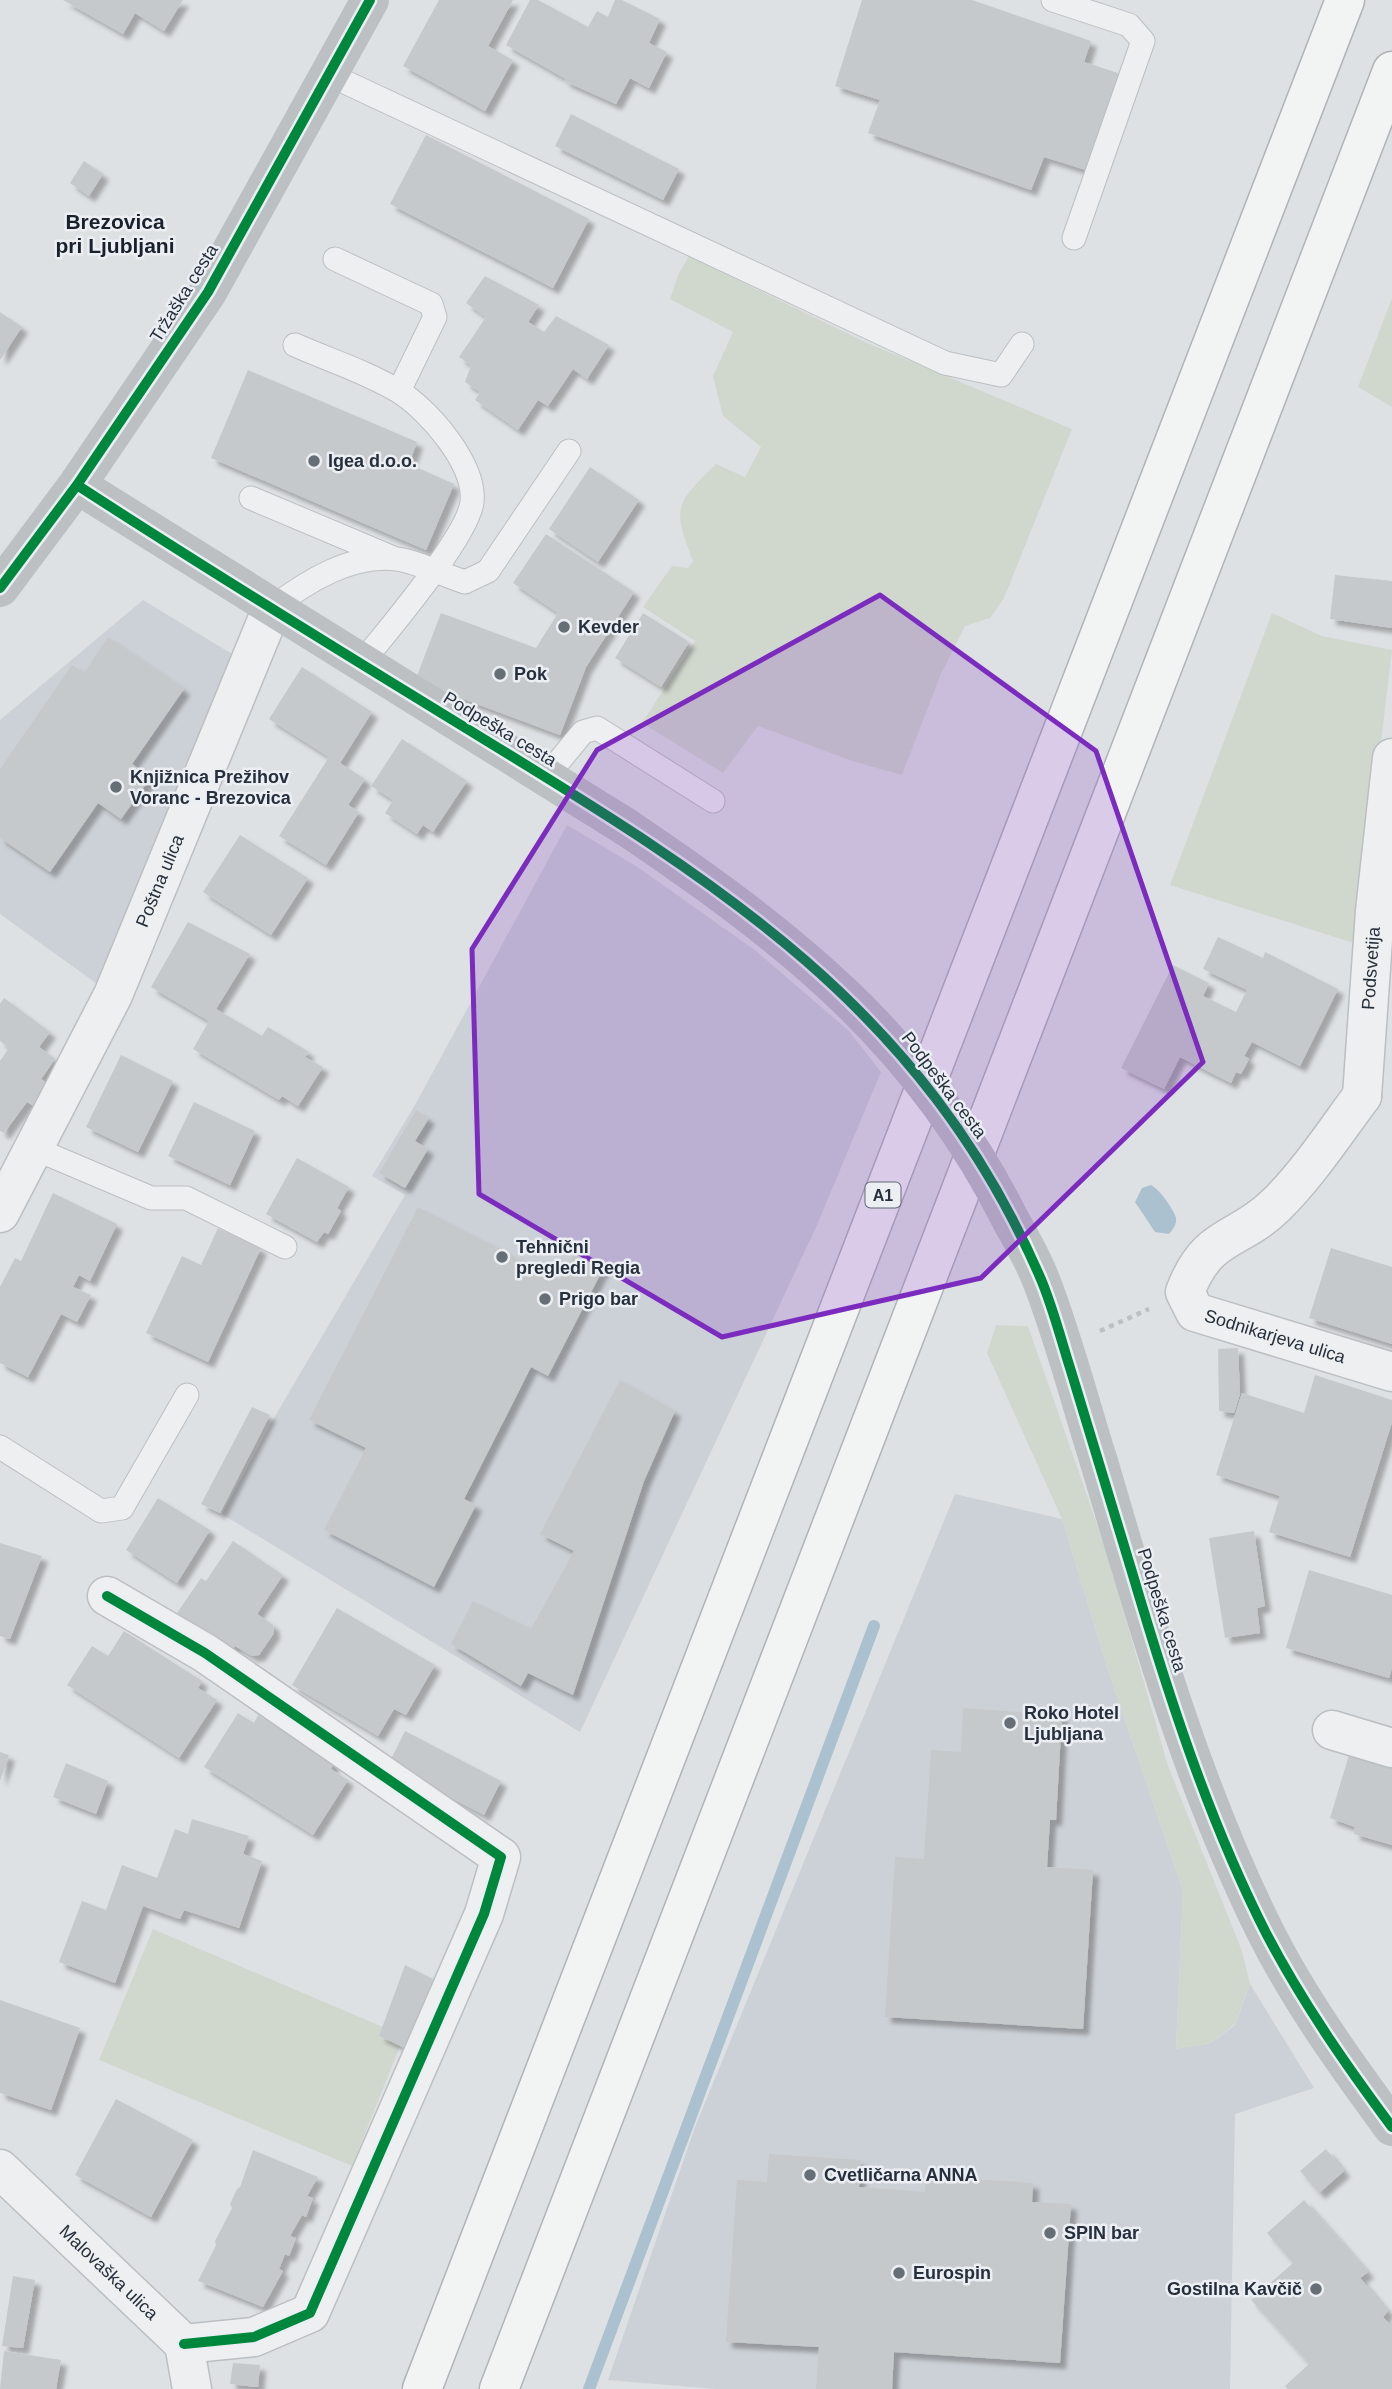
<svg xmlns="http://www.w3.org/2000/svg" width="1392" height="2389" font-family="Arial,sans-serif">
  <defs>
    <filter id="shadow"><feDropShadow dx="6" dy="6" stdDeviation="2" flood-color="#0004"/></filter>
  </defs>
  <rect width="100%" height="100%" fill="#dee1e3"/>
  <path fill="#ccd1d7" d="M143,600L232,654L100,986L0,914V720Z
    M567,825L639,868L756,951L849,1031L881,1072L817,1225L580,1732L222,1514L274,1418L405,1195L372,1176L415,1105Z
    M955,1494L1062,1519L1108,1670L1183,1891L1176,2049L1211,2043L1235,2025L1250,1984L1314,2088L1235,2114L1230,2389H715L608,2380L695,2127Z"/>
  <path fill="#d0d8ce" d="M689,256L865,342L1072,429L1004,598L990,618L965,626L941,674L902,775L855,762L758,726L723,773L642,723L695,641L643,607L672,566L688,568L693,561C672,507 675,504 716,464L745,477L761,447L723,416L713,376L733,332L670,299L678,275Z
    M1392,298V407L1358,387Z
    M1272,613L1322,636L1392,650L1357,944L1170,885Z
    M996,1325L1028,1326L1106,1550L1168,1766L1242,1951L1250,1984L1235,2024L1211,2043L1176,2049L1183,1891L1108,1670L1062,1519L987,1353Z
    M153,1929L404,2036L352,2166L99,2060Z"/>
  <path fill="#acc1cf" d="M1151,1185C1159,1189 1173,1208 1176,1218C1177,1224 1173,1229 1169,1234L1155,1232L1135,1202L1142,1188Z"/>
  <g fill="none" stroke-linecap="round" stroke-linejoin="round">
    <path stroke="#acc1cf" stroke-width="12" d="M589,2389L874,1626"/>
  </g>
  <path fill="#c6c9cb" filter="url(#shadow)" d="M63,0H183L164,31L135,13L123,34Z
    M439,0H513L488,46L513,60L485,111L403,66Z
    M530,0H538L588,27L597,11L608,17L615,0H622L660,19L649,43L667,52L649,88L630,78L616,104L564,81L566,79L506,45Z
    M862,0H972L1091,41L1084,62L1121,74L1089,171L1044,157L1031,190L868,133L880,100L835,86Z
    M571,114L679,169L663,200L555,146Z
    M426,135L589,219L553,288L390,204Z
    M84,161L103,174L89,196L70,183Z
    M485,276L539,305L528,322L544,332L556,316L609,345L587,379L573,369L548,406L538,400L518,430L475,400L480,392L465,382L471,365L459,357L486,317L466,303Z
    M0,312L22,327L0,360Z
    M248,370L417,442L409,464L454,484L426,550L211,458Z
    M590,467L639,500L598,562L549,529Z
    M546,534L634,592L586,667L560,735L415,681L441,613L536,648L558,613L513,583Z
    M1335,575L1392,581V628L1330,619Z
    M643,613L689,642L661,687L615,658Z
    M108,637L184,689L132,764L151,777L121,819L98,803L50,872L0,838V769L72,665L84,673Z
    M302,667L372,712L340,763L365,779L348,805L359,812L326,865L279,836L329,757L269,719Z
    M402,739L467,781L433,832L423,825L417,834L385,813L393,800L371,786Z
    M240,835L308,878L271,935L203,892Z
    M188,922L250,954L216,1009L262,1036L268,1027L309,1052L305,1057L323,1067L298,1106L282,1096L279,1100L193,1049L209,1021L151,987Z
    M1218,937L1263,958L1265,952L1338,989L1300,1066L1252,1042L1244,1056L1249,1059L1241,1074L1236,1072L1231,1083L1180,1057L1164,1089L1121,1068L1173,965L1209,983L1203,996L1236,1012L1247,990L1203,969Z
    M4,998L50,1032L39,1047L55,1059L41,1079L49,1085L34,1106L27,1102L4,1133L0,1131V1061L9,1048L0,1041V1004Z
    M121,1055L173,1081L138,1152L86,1127Z
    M194,1102L255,1131L230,1185L168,1156Z
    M416,1110L429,1118L415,1141L428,1149L405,1188L379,1173Z
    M297,1158L349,1187L337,1208L341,1211L328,1234L324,1232L317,1242L266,1214Z
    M53,1193L117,1224L90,1281L79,1275L73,1287L91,1295L77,1322L61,1314L28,1377L0,1363V1287L15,1258L21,1261Z
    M418,1207L560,1280L575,1251L604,1267L548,1376L531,1367L464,1499L476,1505L434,1587L324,1530L366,1448L309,1420Z
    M218,1228L261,1248L208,1362L146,1333L182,1256L201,1265Z
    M1331,1248L1392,1267V1344L1309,1318Z
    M1238,1348L1240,1394L1234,1413L1219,1411L1218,1349Z
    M1315,1375L1392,1400V1422L1350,1557L1269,1532L1280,1496L1216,1475L1242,1393L1304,1413Z
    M620,1380L675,1411L644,1481L573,1695L528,1673L521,1686L451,1644L473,1601L531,1629L574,1551L540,1534Z
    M252,1407L270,1415L220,1513L201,1504Z
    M158,1498L210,1530L177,1583L126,1550Z
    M1254,1531L1265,1606L1257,1608L1260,1633L1225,1638L1209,1538Z
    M233,1541L283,1575L257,1614L273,1625L274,1633L259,1655L252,1656L235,1646L232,1650L177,1613L201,1578L206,1581Z
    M0,1543L42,1556L10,1639L0,1636Z
    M1309,1570L1392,1595V1668L1389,1678L1286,1648Z
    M337,1608L435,1665L406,1715L394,1709L378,1736L292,1685Z
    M124,1631L202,1681L198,1688L217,1700L179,1758L67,1685L92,1646L108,1656Z
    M963,1708L1062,1715L1056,1820H1050L1047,1867L1093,1870L1083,2029L885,2017L895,1857L924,1859L931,1750L961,1752Z
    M238,1713L254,1723L258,1715L334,1762L331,1769L348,1780L313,1835L204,1767Z
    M405,1731L501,1781L484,1815L388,1765Z
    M0,1752L9,1755L0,1781Z
    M1349,1755L1392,1766V1845L1354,1834L1355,1827L1330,1818Z
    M66,1763L108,1781L96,1814L53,1797Z
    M192,1819L249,1836L243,1854L262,1861L239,1928L184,1910L180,1919L143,1906L115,1983L59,1962L82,1901L106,1910L122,1865L157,1878L175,1829L188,1834Z
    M405,1965L435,1980L409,2050L379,2036Z
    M0,2000L80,2028L51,2110L0,2093Z
    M116,2099L193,2140L151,2217L75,2175Z
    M1326,2149L1344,2171L1319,2193L1300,2171Z
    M253,2150L318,2177L307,2196L313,2198L306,2217L302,2215L290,2236L296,2238L289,2256L285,2254L279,2269L283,2271L263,2307L198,2281L216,2245L215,2241L232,2208L230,2204L237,2189L240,2187Z
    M769,2154L861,2160L859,2187L925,2192L926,2176L1033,2183L1032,2202L1071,2204L1060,2363L894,2352L892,2389H816L819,2347L726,2342L737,2180L767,2182Z
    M1304,2200L1368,2272L1360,2278L1388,2311L1383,2317L1392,2327V2389H1287L1285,2386L1309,2364L1251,2300L1293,2263L1267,2233Z
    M13,2276L35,2280L23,2348L2,2346Z
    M4,2351L61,2360L56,2389H0Z
    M233,2363L260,2365L258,2387L230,2384Z"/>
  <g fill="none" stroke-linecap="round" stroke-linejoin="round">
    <defs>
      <path id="service" d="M1053,0L1129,25L1143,41L1074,238
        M330,75L945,363L1001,375L1022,344
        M335,259L431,304L435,317L399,391
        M295,345C329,360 367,372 398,391C428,409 476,464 472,502C468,537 386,632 361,664
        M251,498L391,557
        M272,608C306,582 352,553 397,559C419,562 443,575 465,582L488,571L569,451
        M546,777L583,732L597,728L713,801
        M33,1148L151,1198H186L285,1247
        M0,1447L101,1511L122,1508L187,1395"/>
      <g id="minor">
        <path id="s1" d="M1362,1096C1335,1132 1308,1174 1275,1206C1237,1243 1208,1232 1185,1292L1195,1312L1392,1372"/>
        <path id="s2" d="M1362,1096L1375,911L1392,758"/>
        <path id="s3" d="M0,1213L113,995L272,608"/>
        <path d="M107,1596L205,1653L501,1857L484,1914L310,2313L254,2337L184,2344"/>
        <path d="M1332,1730L1392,1748"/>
        <path id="s4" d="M0,2169L184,2344L192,2389"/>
      </g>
      <path id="motorway" d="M422,2389L1345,0
        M499,2389L1392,71"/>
    </defs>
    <use href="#service" stroke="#bcbfc1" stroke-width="25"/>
    <use href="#minor" stroke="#bcbfc1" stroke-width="41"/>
    <use href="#motorway" stroke="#b0b4b8" stroke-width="41"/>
    <path stroke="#bdc0c3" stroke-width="4.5" stroke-dasharray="5 5" stroke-linecap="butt" d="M1100,1331L1149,1309"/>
    <use href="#service" stroke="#edeff0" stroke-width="23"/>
    <use href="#minor" stroke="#edeff0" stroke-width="38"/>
    <path stroke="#bcc0c3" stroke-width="38" d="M77,485L626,827
      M0,588L77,485L208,292L370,0
      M1099,1462C1146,1621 1191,1782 1265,1931C1300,2001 1346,2064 1392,2127"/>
    <use href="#motorway" stroke="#f2f4f4" stroke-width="38"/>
    <path stroke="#bcc0c3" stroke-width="38" d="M626,827C789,937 920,1039 1010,1219C1021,1239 1033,1259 1041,1280C1064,1339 1080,1402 1099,1462"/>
    <defs>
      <path id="cycleway" d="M77,485C200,565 325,642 451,719C699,871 918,996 1040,1277C1053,1307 1061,1340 1071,1371C1091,1438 1112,1505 1132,1572C1168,1694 1208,1819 1266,1933C1302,2002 1346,2065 1392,2127
        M0,588L77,485L208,292L370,0
        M107,1596L205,1653L501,1857L484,1914L310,2313L254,2337L184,2344"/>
    </defs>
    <use href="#cycleway" stroke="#ebeff4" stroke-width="15"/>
    <use href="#cycleway" stroke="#00873e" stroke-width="10"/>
  </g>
  <path fill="#7b2cbf" fill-opacity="0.2" stroke="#7b2cbf" stroke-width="5" stroke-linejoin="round" d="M880,595L1096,751L1203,1062L981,1278L722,1337L479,1194L472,949L597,750Z"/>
  <g fill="#666e76" stroke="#ebeff4" stroke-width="2.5">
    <circle cx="314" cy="461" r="7"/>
    <circle cx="564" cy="627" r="7"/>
    <circle cx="500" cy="674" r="7"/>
    <circle cx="116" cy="787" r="7"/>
    <circle cx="502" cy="1257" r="7"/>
    <circle cx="545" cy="1299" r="7"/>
    <circle cx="1010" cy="1723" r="7"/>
    <circle cx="810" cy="2175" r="7"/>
    <circle cx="1050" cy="2233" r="7"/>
    <circle cx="899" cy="2273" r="7"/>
    <circle cx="1316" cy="2289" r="7"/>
  </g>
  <g text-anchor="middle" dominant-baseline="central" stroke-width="5" stroke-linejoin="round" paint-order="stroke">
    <rect fill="#ebeff4" stroke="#616973" stroke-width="2" x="865.5" y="1182.5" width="35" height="25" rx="5"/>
    <g font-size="16" font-weight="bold" fill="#26303c">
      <text x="883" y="1195">A1</text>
    </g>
    <g font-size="18" fill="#26303c" stroke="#ebeff4">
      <text transform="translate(184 293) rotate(-58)">Tržaška cesta</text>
      <text transform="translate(500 729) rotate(31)">Podpeška cesta</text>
      <text stroke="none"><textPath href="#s3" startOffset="369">Poštna ulica</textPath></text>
      <text stroke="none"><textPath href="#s2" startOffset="128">Podsvetija</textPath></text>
      <text transform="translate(944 1085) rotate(53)">Podpeška cesta</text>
      <text stroke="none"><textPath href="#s1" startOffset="374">Sodnikarjeva ulica</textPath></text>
      <text transform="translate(1162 1610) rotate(73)">Podpeška cesta</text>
      <text stroke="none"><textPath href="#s4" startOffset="150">Malovaška ulica</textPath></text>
    </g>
    <g font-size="18" font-weight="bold" fill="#26303c" stroke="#ebeff4" text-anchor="start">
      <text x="328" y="461">Igea d.o.o.</text>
      <text x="578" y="627">Kevder</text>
      <text x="514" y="674">Pok</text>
      <text x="130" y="777">Knjižnica Prežihov<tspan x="130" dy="21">Voranc - Brezovica</tspan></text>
      <text x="516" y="1247">Tehnični<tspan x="516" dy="21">pregledi Regia</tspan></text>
      <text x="559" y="1299">Prigo bar</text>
      <text x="1024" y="1713">Roko Hotel<tspan x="1024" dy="21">Ljubljana</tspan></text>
      <text x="824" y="2175">Cvetličarna ANNA</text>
      <text x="1064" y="2233">SPIN bar</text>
      <text x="913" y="2273">Eurospin</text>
      <text x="1302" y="2289" text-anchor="end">Gostilna Kavčič</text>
    </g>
    <g font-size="21" font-weight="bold" fill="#18212c" stroke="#ebeff4">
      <text x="115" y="221">Brezovica<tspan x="115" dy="24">pri Ljubljani</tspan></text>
    </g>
  </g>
</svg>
